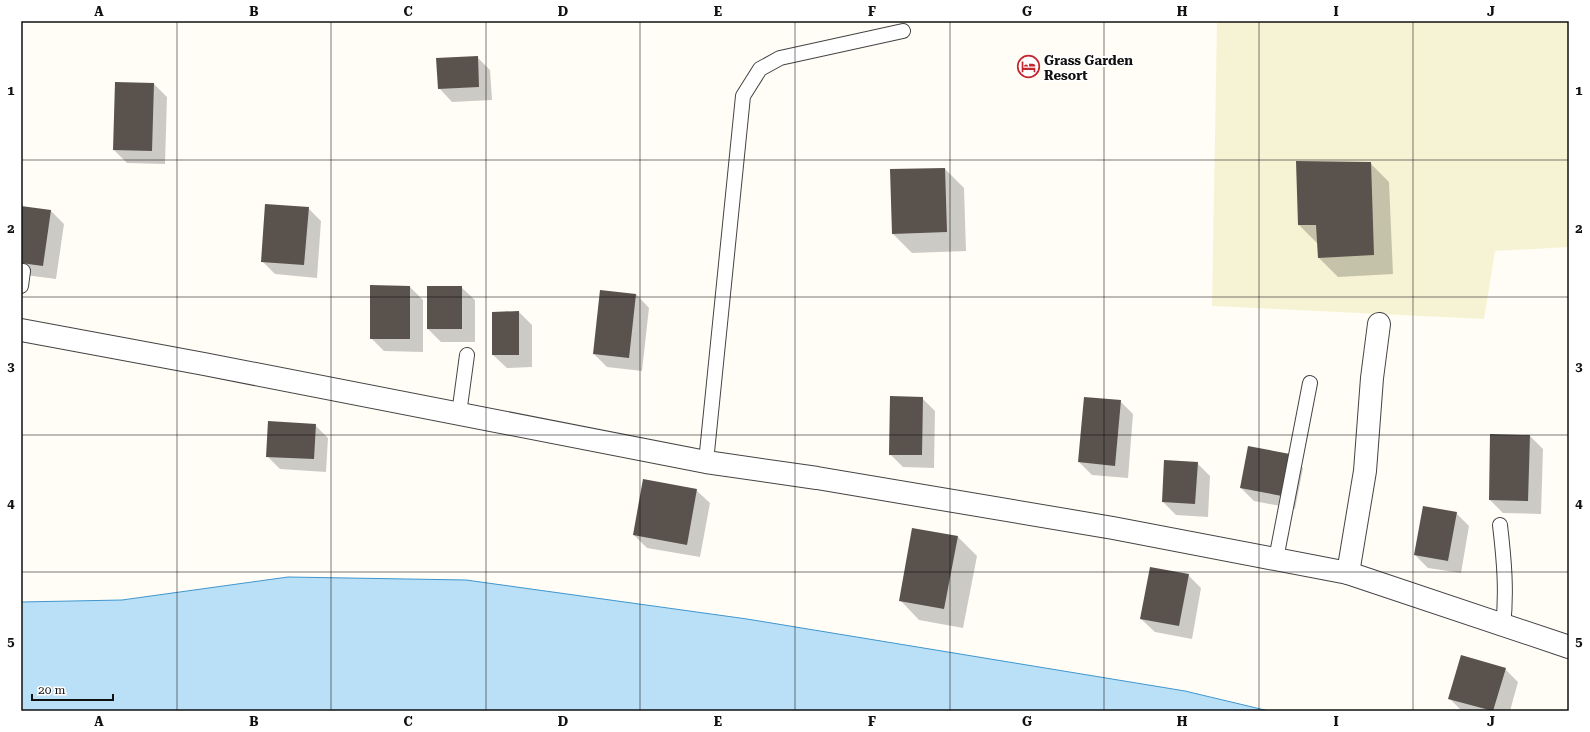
<svg xmlns="http://www.w3.org/2000/svg" width="1590" height="732" font-family="'Roboto Serif',serif">
  <rect width="100%" height="100%" fill="#fffdf5"/>
  <path fill="#f6f3d4" d="M1217,21H1569V247L1495,251L1484,319L1212,306Z"/>
  <path fill="#b9e0f7" stroke="#3f96cf" d="M288,577L466,580L747,619L1185,691L1269,711H21V602L122,600Z"/>
  <path fill="#0003" d="M477,57L490,70L492,100L452,102L439,88Z
    M116,83L154,84L167,97L165,164L127,163L114,150Z
    M1370,163L1389,182L1393,274L1338,277L1319,258L1318,244L1299,225Z
    M945,169L964,188L966,251L912,253L893,234L891,170Z
    M21,207L51,211L64,224L56,279L25,275L21,271Z
    M308,208L321,221L317,278L275,274L262,261Z
    M410,287L423,300V352L384,351L371,338Z
    M461,287L475,300V342H441L428,329Z
    M636,294L649,308L642,371L607,367L594,354Z
    M519,312L532,325V367L507,368L493,355Z
    M922,398L935,411L934,468L903,467L890,454Z
    M1120,401L1133,414L1128,478L1092,475L1079,462Z
    M315,425L328,438L326,472L280,469L267,456Z
    M1491,435L1530,436L1543,449L1541,514L1503,513L1490,500Z
    M1289,455L1303,468L1295,509L1254,501L1241,488Z
    M1197,463L1210,476L1208,517L1176,515L1163,502Z
    M696,490L710,503L700,557L647,548L634,535Z
    M1456,513L1469,526L1461,573L1428,568L1415,555Z
    M958,537L977,556L963,628L919,620L900,600Z
    M1188,575L1201,588L1192,639L1155,632L1141,619Z
    M1505,669L1518,682L1510,711H1462L1449,698Z"/>
  <path fill="#5a524d" d="M478,56L479,87L438,89L436,58Z
    M115,82L154,83L152,151L113,150Z
    M1296,161L1371,162L1374,255L1318,258L1316,225H1298Z
    M945,168L947,232L892,234L890,169Z
    M265,204L309,207L304,265L261,262Z
    M21,206L51,210L43,266L21,263Z
    M370,285L410,286V339H370Z
    M427,286H462V329H427Z
    M600,290L636,294L629,358L593,354Z
    M519,311V355H492V312Z
    M890,396L923,397L922,455H889Z
    M1084,397L1121,400L1115,466L1078,462Z
    M268,421L316,424L314,459L266,457Z
    M1490,434L1530,435L1528,501L1489,500Z
    M1248,446L1290,454L1282,496L1240,488Z
    M1164,460L1198,462L1195,504L1162,502Z
    M643,479L697,489L687,545L633,535Z
    M1423,506L1457,512L1448,561L1414,555Z
    M912,528L958,536L944,609L899,601Z
    M1150,567L1189,574L1179,626L1140,619Z
    M1461,655L1506,668L1493,711L1448,699Z"/>
  <g fill="none" stroke-linecap="round" stroke-linejoin="round">
    <defs>
      <path id="service" d="M21,286L23,271
        M459,414L467,355
        M706,462L743,96L760,69L780,58L903,31
        M1500,525C1504,559 1507,592 1503,626
        M1276,559L1310,383"/>
      <path id="minor" d="M1348,573L1365,471L1372,378L1379,324"/>
      <path id="tertiary" d="M21,330L204,364L706,462L817,478L1113,528L1348,573L1569,647"/>
    </defs>
    <use href="#service" stroke="#444" stroke-width="16"/>
    <use href="#minor" stroke="#444" stroke-width="24"/>
    <use href="#tertiary" stroke="#444" stroke-width="24"/>
    <use href="#service" stroke="#fff" stroke-width="14"/>
    <use href="#minor" stroke="#fff" stroke-width="22"/>
    <use href="#tertiary" stroke="#fff" stroke-width="22"/>
  </g>
  <path fill="none" stroke="#111" stroke-width="1" stroke-opacity="0.55" d="M177,21V711M331,21V711M486,21V711M640,21V711M795,21V711M950,21V711M1104,21V711M1259,21V711M1413,21V711M21,160H1569M21,297H1569M21,435H1569M21,572H1569"/>
  <defs>
    <symbol id="hotel-ring" viewBox="-11 -11 22 22"><circle r="9.5" fill="#fff" stroke="#c4262e" stroke-width="1.5"/><path d="M-6-4.5h1.5V1H6V5H4.5V3h-9V5H-6ZM-4 0a1.8 1.8 0 1 1 3.6 0ZM.5 0V-2.5h3Q6-2.5 6 0Z" fill="#c4262e"/></symbol>
  </defs>
  <g fill-rule="evenodd">
    <use href="#hotel-ring" x="1016" y="54" width="25" height="25"/>
  </g>
  <g text-anchor="middle" dominant-baseline="central" stroke-width="4" stroke-linejoin="round" paint-order="stroke">
    <g font-size="13" font-weight="bold" fill="#111" stroke="#fff" text-anchor="start">
      <text x="1044" y="60">Grass Garden<tspan x="1044" dy="15">Resort</tspan></text>
    </g>
  </g>
  <rect width="1590" height="732" fill="none" stroke="#ffffff" stroke-width="44"/>
  <path d="M32 694v6h81v-6" fill="none" stroke="#111111" stroke-width="2"/>
  <text x="38" y="694" font-size="12" fill="#111111" stroke="#ffffff" stroke-width="3" paint-order="stroke">20 m</text>
  <rect x="22" y="22" width="1546" height="688" fill="none" stroke="#111" stroke-width="1.5"/>
  <g font-size="13" text-anchor="middle" font-weight="bold" fill="#111">
    <text x="99" y="16">A</text>
    <text x="254" y="16">B</text>
    <text x="408" y="16">C</text>
    <text x="563" y="16">D</text>
    <text x="718" y="16">E</text>
    <text x="872" y="16">F</text>
    <text x="1027" y="16">G</text>
    <text x="1182" y="16">H</text>
    <text x="1336" y="16">I</text>
    <text x="1491" y="16">J</text>
    <text x="11" y="95">1</text>
    <text x="1579" y="95">1</text>
    <text x="11" y="233">2</text>
    <text x="1579" y="233">2</text>
    <text x="11" y="371">3</text>
    <text x="1579" y="371">3</text>
    <text x="11" y="508">4</text>
    <text x="1579" y="508">4</text>
    <text x="11" y="646">5</text>
    <text x="1579" y="646">5</text>
    <text x="99" y="726">A</text>
    <text x="254" y="726">B</text>
    <text x="408" y="726">C</text>
    <text x="563" y="726">D</text>
    <text x="718" y="726">E</text>
    <text x="872" y="726">F</text>
    <text x="1027" y="726">G</text>
    <text x="1182" y="726">H</text>
    <text x="1336" y="726">I</text>
    <text x="1491" y="726">J</text>
  </g>
</svg>
